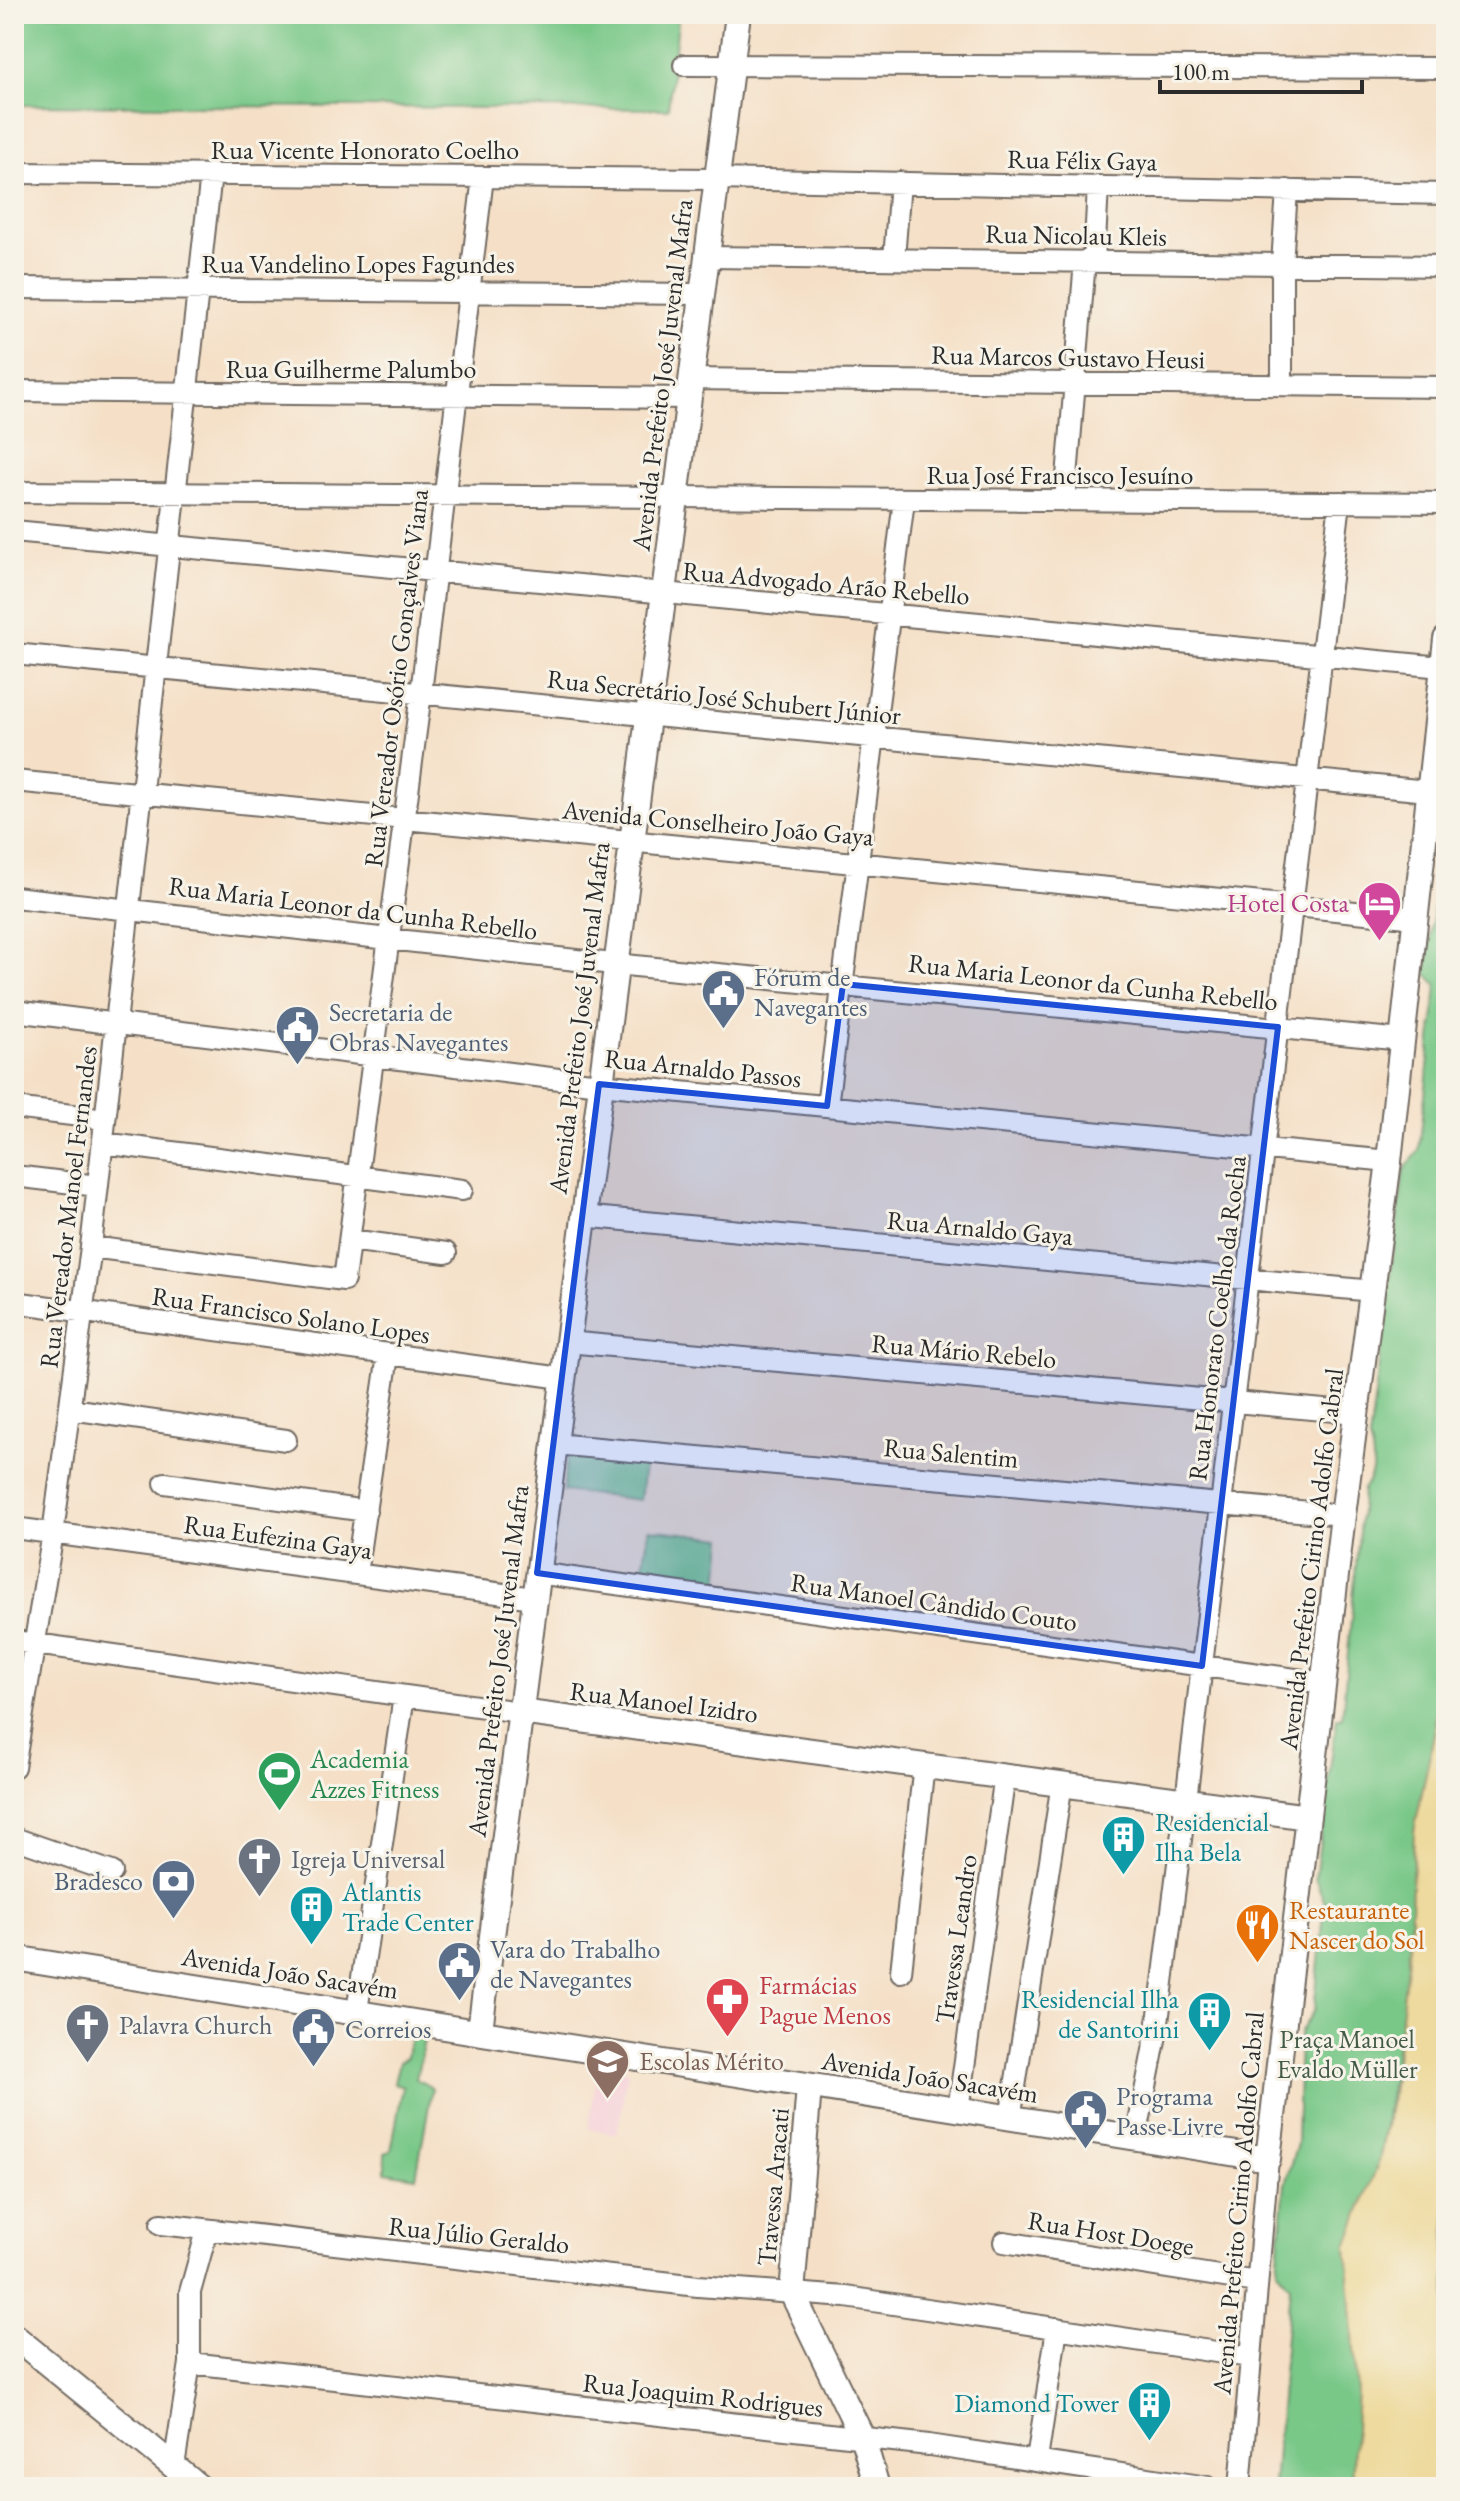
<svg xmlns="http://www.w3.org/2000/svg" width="1460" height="2501" font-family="'EB Garamond',serif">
  <rect width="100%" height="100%" fill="#f7f3e8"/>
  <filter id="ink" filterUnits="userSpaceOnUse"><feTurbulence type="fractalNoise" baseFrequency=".0125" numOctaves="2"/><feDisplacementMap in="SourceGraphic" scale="16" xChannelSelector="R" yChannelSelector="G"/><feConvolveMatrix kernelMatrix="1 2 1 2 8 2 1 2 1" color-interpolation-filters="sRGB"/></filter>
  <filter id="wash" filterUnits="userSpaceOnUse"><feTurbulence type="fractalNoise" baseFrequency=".006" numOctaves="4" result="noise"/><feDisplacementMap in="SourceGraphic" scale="32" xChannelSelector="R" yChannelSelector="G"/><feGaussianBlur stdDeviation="1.8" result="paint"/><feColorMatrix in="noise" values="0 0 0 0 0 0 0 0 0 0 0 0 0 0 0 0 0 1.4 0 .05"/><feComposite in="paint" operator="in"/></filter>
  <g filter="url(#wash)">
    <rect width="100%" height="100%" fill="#f5e0c7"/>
    <path fill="#f6cfd8" d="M598,2066L628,2071L617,2134L588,2129Z"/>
    <path fill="#79c888" stroke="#527a5a" stroke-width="2" d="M14,14H679L668,109L14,105Z
      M1446,805V1582L1435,1729L1414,1832L1410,1940L1401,2020L1380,2158L1347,2246L1357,2392L1352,2487H1274L1290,2285L1277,2270L1285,2184L1297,2144L1300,2033L1314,2010L1325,1903L1315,1878L1337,1718H1342L1363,1489C1375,1476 1375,1457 1369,1441L1404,1170L1419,1151L1437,985L1426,973Z
      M568,1450L645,1458L640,1500L563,1491Z
      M649,1529L723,1538L719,1587L642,1575Z
      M410,2035L425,2036L416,2079L432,2088L416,2177L385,2172V2153L391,2151L403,2086L394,2083L399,2062L407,2058Z"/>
    <path fill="#eeda9e" stroke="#8c8264" stroke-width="2" d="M1446,1582V2487H1352L1357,2392L1347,2246L1380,2158L1392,2094L1410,1940L1414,1832L1435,1729Z"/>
  </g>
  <g filter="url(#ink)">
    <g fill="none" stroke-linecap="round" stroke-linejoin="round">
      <defs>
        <path id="minor" d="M684,65L1446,68
          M14,173L716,179L1446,194
          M706,257L1446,266
          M894,259L900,182
          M1094,262L1098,186
          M14,288L701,294
          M690,379L1446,387
          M1282,385V264L1287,190
          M14,391L688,398
          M14,492L1446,503
          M1065,501L1085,261
          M14,531L1442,667
          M14,654L1428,791
          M14,781L1417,918
          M14,897L594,962L1403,1040
          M14,1011L599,1084L1389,1161
          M827,1106L904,500
          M14,1108L105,1119
          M103,1143L462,1190
          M14,1176L98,1186
          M582,1216L1373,1291
          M350,1240L446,1253
          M91,1247L344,1280L421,693L483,177
          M14,1302L562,1378
          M567,1342L1357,1413
          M71,1409L286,1440
          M554,1444L1343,1515
          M165,1483L366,1511
          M14,1528L534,1598
          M537,1573L1324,1683
          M356,1574L388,1355
          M14,1641L520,1712
          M14,1767L53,1533L91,1247L211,174
          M14,1838L112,1872
          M901,1972L924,1764
          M357,2011L404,1696
          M958,2110L1005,1775
          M1010,2119L1062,1783
          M1136,2138L1157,2030L1186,1800L1340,502
          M161,2224L698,2286L846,2297L1250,2357
          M1004,2242L1256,2282
          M190,2363L929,2445L1208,2487
          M1037,2460L1057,2328
          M174,2466L190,2363V2292L207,2231
          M1240,2487L1268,2159"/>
        <path id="major" d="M520,1712L1308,1817
          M14,1958C432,2024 850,2091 1268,2159L1343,1515L1389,1161L1446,639
          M480,2030L738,14
          M809,2087L792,2293L863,2439L877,2487
          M14,2336L199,2487"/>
      </defs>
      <use href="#minor" stroke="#726a62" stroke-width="24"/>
      <use href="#major" stroke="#726a62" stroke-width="28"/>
      <use href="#minor" stroke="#fff" stroke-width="20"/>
      <use href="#major" stroke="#fff" stroke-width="24"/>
    </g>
  </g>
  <path fill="#1d4ed8" fill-opacity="0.2" stroke="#1d4ed8" stroke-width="6" stroke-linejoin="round" d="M843,984L1278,1027L1202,1666L537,1573L599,1084L827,1106Z"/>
  <defs>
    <symbol id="hotel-pin" viewBox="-11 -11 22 30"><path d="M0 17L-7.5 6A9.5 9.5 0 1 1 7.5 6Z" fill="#d1479c" stroke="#f7f3e8"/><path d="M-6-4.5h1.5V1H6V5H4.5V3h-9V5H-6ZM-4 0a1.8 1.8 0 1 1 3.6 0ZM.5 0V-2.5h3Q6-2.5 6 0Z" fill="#fff"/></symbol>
    <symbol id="civic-pin" viewBox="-11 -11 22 30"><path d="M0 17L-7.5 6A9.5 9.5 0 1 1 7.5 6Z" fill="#5c6f8a" stroke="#f7f3e8"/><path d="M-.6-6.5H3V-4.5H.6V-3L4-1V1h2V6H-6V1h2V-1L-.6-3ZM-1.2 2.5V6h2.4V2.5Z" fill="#fff"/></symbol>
    <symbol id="stadium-pin" viewBox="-11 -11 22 30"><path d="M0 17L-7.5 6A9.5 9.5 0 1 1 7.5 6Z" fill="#2e9e5b" stroke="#f7f3e8"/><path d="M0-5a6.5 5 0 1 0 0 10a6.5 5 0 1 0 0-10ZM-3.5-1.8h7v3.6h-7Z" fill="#fff"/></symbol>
    <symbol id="building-pin" viewBox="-11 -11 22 30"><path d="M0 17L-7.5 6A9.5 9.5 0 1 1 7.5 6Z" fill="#0f9aa8" stroke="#f7f3e8"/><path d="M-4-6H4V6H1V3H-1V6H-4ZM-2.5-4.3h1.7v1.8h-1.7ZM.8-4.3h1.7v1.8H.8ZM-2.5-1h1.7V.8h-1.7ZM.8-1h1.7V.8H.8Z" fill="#fff"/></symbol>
    <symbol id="church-pin" viewBox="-11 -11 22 30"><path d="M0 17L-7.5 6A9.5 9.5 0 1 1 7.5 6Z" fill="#6b7280" stroke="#f7f3e8"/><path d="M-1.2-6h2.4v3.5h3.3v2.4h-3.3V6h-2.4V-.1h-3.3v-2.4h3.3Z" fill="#fff"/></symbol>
    <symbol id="bank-pin" viewBox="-11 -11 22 30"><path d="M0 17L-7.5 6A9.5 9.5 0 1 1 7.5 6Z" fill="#5c6f8a" stroke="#f7f3e8"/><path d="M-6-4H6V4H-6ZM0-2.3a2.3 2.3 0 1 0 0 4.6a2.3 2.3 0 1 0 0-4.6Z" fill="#fff"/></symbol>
    <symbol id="restaurant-pin" viewBox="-11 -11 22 30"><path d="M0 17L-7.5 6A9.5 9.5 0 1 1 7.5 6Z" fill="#e8710a" stroke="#f7f3e8"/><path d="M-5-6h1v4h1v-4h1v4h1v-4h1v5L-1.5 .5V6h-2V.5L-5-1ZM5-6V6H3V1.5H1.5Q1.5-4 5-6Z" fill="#fff"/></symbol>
    <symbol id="pharmacy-pin" viewBox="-11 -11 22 30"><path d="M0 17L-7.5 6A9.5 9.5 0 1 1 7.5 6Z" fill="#e0444e" stroke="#f7f3e8"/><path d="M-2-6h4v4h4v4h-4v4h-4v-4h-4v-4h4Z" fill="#fff"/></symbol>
    <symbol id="university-pin" viewBox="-11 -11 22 30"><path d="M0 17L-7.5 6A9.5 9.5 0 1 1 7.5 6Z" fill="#8d6e63" stroke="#f7f3e8"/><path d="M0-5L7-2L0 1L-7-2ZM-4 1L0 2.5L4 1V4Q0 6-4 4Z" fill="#fff"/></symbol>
  </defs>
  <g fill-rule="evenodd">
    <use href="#hotel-pin" x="1354" y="878" width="51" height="69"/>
    <use href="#civic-pin" x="698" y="966" width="51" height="69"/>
    <use href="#civic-pin" x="272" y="1002" width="51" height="69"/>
    <use href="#stadium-pin" x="254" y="1748" width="51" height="69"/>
    <use href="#building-pin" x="1098" y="1812" width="51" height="69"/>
    <use href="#church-pin" x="234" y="1834" width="51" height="69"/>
    <use href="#bank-pin" x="148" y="1856" width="51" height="69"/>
    <use href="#building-pin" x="286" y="1882" width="51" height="69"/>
    <use href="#restaurant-pin" x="1232" y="1900" width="51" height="69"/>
    <use href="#civic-pin" x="434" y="1938" width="51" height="69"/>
    <use href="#pharmacy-pin" x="702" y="1974" width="51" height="69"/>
    <use href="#building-pin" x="1184" y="1988" width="51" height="69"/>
    <use href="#church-pin" x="62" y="2000" width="51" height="69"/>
    <use href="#civic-pin" x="288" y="2004" width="51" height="69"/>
    <use href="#university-pin" x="582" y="2036" width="51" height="69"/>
    <use href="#civic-pin" x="1060" y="2086" width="51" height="69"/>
    <use href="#building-pin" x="1124" y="2378" width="51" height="69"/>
  </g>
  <g text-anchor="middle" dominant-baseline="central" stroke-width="6" stroke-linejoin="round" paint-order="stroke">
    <g font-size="26" fill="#2b2b2b" stroke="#f7f3e8">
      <text x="365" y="150">Rua Vicente Honorato Coelho</text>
      <text transform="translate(1082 160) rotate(1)">Rua Félix Gaya</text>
      <text transform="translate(1076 235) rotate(1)">Rua Nicolau Kleis</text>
      <text x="358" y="264">Rua Vandelino Lopes Fagundes</text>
      <text transform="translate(1068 357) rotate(1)">Rua Marcos Gustavo Heusi</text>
      <text x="351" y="369">Rua Guilherme Palumbo</text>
      <text transform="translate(662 375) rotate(-83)">Avenida Prefeito José Juvenal Mafra</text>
      <text x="1060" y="475">Rua José Francisco Jesuíno</text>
      <text transform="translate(826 583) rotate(5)">Rua Advogado Arão Rebello</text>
      <text transform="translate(396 678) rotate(-83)">Rua Vereador Osório Gonçalves Viana</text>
      <text transform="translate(724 697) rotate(6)">Rua Secretário José Schubert Júnior</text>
      <text transform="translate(718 823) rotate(5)">Avenida Conselheiro João Gaya</text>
      <text transform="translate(353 908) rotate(7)">Rua Maria Leonor da Cunha Rebello</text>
      <text transform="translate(1093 982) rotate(6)">Rua Maria Leonor da Cunha Rebello</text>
      <text transform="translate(579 1018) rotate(-83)">Avenida Prefeito José Juvenal Mafra</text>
      <text transform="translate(703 1068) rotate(6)">Rua Arnaldo Passos</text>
      <text transform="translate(68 1207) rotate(-83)">Rua Vereador Manoel Fernandes</text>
      <text transform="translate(980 1228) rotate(5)">Rua Arnaldo Gaya</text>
      <text transform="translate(291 1315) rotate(8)">Rua Francisco Solano Lopes</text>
      <text transform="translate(1217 1318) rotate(-83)">Rua Honorato Coelho da Rocha</text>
      <text transform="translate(964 1351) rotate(5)">Rua Mário Rebelo</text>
      <text transform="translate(951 1453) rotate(5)">Rua Salentim</text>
      <text transform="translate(278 1537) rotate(8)">Rua Eufezina Gaya</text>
      <text transform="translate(1311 1559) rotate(-83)">Avenida Prefeito Cirino Adolfo Cabral</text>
      <text transform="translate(934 1602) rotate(8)">Rua Manoel Cândido Couto</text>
      <text transform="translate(498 1661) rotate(-83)">Avenida Prefeito José Juvenal Mafra</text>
      <text transform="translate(664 1702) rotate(7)">Rua Manoel Izidro</text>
      <text transform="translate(956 1939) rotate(-82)">Travessa Leandro</text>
      <text transform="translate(290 1973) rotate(9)">Avenida João Sacavém</text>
      <text transform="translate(930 2077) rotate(9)">Avenida João Sacavém</text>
      <text transform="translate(773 2187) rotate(-85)">Travessa Aracati</text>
      <text transform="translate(1238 2203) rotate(-85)">Avenida Prefeito Cirino Adolfo Cabral</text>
      <text transform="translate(1111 2233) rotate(9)">Rua Host Doege</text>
      <text transform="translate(479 2235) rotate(6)">Rua Júlio Geraldo</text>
      <text transform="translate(703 2395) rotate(6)">Rua Joaquim Rodrigues</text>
    </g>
    <g font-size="26" fill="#b23c85" stroke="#f7f3e8" text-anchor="end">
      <text x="1349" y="903">Hotel Costa</text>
    </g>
    <g font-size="26" fill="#4e5e75" stroke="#f7f3e8" text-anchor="start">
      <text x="754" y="977">Fórum de<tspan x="754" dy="30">Navegantes</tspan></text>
      <text x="329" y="1012">Secretaria de<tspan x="329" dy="30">Obras Navegantes</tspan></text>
      <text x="143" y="1881" text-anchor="end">Bradesco</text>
      <text x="490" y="1949">Vara do Trabalho<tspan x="490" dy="30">de Navegantes</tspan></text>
      <text x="345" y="2029">Correios</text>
      <text x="1116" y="2096">Programa<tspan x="1116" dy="30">Passe Livre</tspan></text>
    </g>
    <g font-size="26" fill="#27864d" stroke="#f7f3e8" text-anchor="start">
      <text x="310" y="1759">Academia<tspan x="310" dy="30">Azzes Fitness</tspan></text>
    </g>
    <g font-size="26" fill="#0d838f" stroke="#f7f3e8" text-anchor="start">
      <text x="1155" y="1822">Residencial<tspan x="1155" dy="30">Ilha Bela</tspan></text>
      <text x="342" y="1892">Atlantis<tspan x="342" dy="30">Trade Center</tspan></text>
      <text x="1179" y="1999" text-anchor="end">Residencial Ilha<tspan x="1179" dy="30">de Santorini</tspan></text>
      <text x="1119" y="2403" text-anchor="end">Diamond Tower</text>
    </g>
    <g font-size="26" fill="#5b616d" stroke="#f7f3e8" text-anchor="start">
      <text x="291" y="1859">Igreja Universal</text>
      <text x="119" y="2025">Palavra Church</text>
    </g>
    <g font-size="26" fill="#c56008" stroke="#f7f3e8" text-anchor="start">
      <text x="1289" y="1910">Restaurante<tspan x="1289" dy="30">Nascer do Sol</tspan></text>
    </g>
    <g font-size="26" fill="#be3a42" stroke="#f7f3e8" text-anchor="start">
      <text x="759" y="1985">Farmácias<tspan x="759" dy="30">Pague Menos</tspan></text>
    </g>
    <g font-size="26" fill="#425a47" stroke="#f7f3e8">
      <text x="1347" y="2039">Praça Manoel<tspan x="1347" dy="30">Evaldo Müller</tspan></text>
    </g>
    <g font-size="26" fill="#785e54" stroke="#f7f3e8" text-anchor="start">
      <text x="639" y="2061">Escolas Mérito</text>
    </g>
  </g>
  <rect width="1460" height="2501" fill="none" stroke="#f7f3e8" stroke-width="48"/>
  <path d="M1160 80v12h202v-12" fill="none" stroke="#2b2b2b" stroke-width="4"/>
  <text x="1172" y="80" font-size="24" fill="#2b2b2b" stroke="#f7f3e8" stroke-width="6" paint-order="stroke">100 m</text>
</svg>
